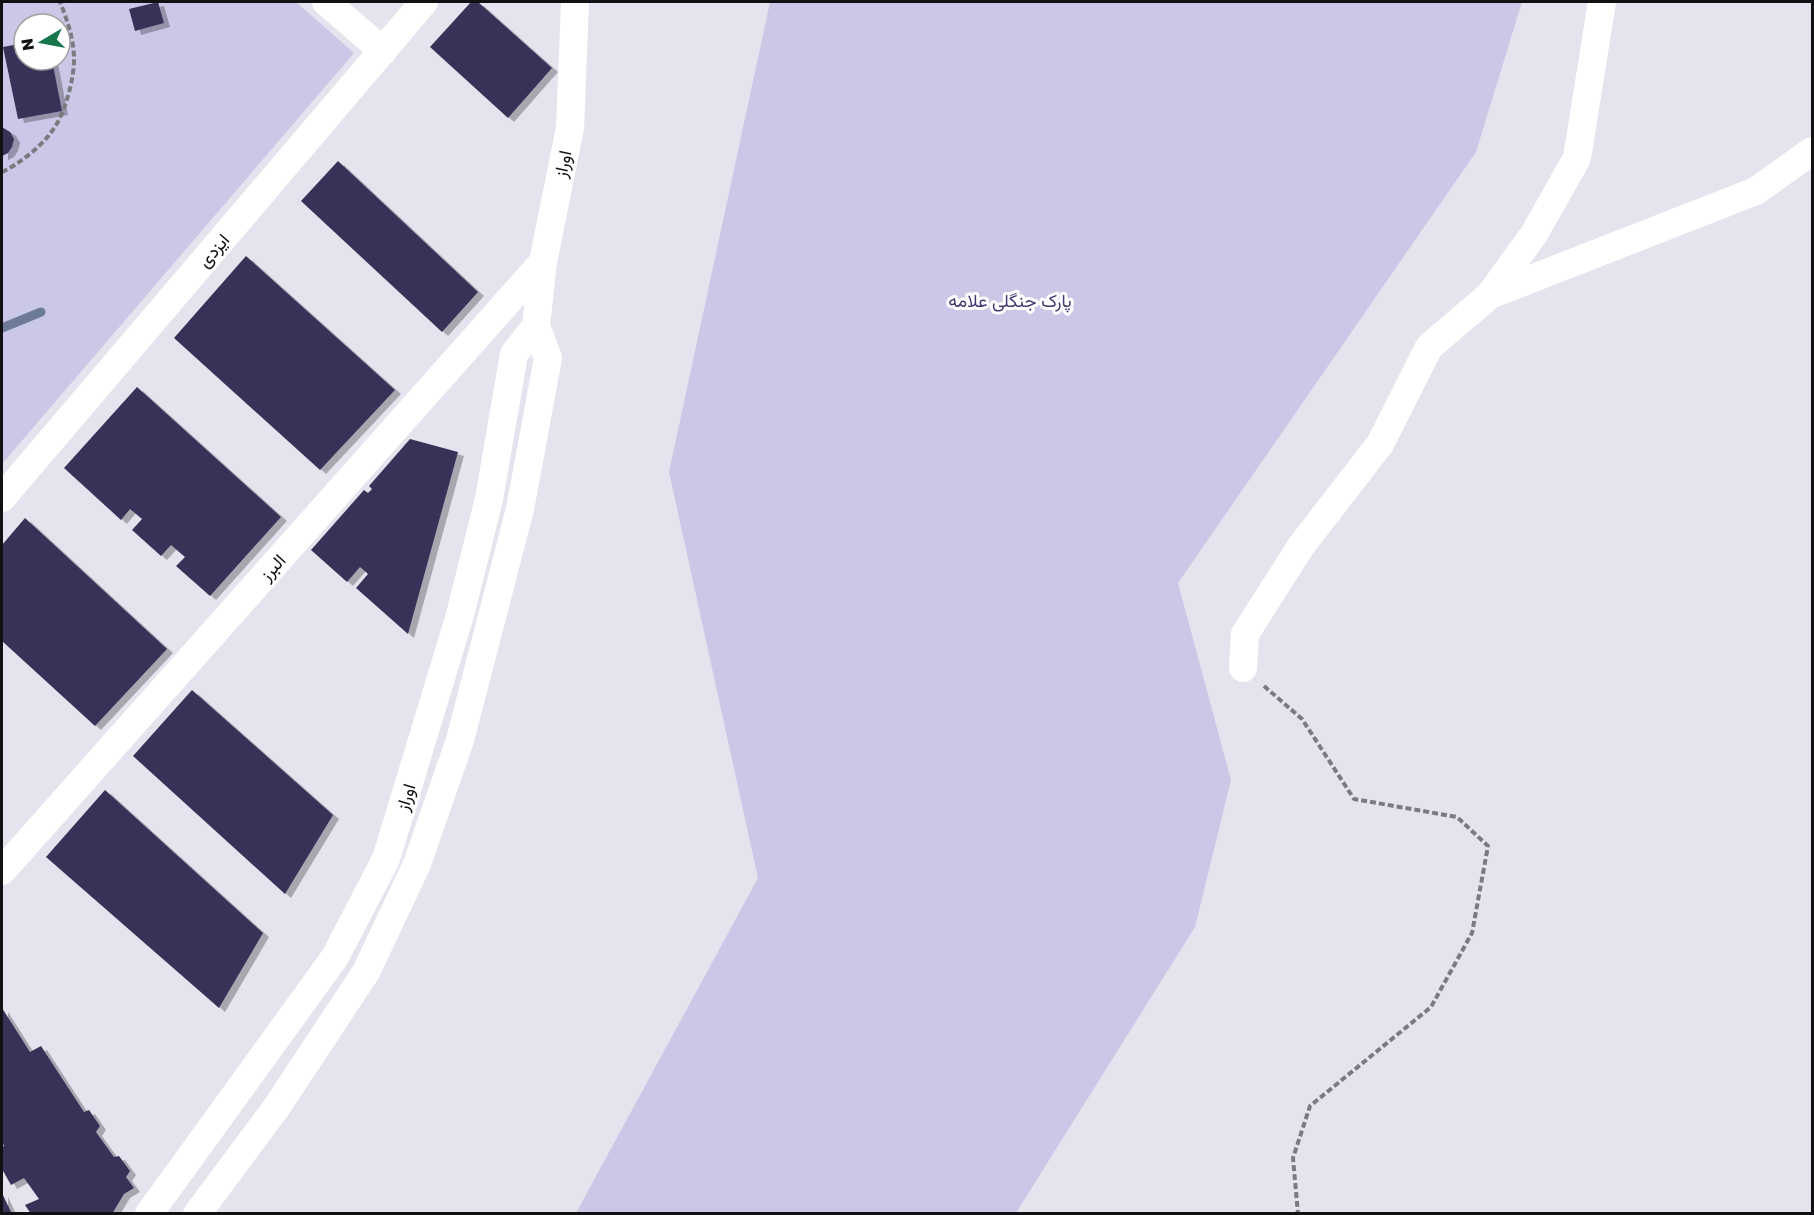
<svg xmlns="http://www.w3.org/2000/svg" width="1814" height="1215" font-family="'Golos Text',Vazirmatn,sans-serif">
  <defs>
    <filter id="shadow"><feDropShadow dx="6" dy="4" stdDeviation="0" flood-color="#0004"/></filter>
  </defs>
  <rect width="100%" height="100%" fill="#e4e4ef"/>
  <path fill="#cac8e6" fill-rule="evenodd" d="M2,2H296L354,53L2,464ZM24,24H60V60H24Z
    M770,2H1522L1476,152L1178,583L1231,780L1195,927L1016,1213H576L758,878L669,472Z"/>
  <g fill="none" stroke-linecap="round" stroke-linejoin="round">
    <path stroke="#6d7b99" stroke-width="9" d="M2,328L41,312"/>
  </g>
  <path fill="#383358" filter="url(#shadow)" d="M158,2L164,23L135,31L129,9Z
    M471,2H478L552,68L508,118L430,47Z
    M24,43V60H52L62,111L18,119L3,47Z
    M2,127L10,132L14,139L12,147L8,153L2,156Z
    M338,161L478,292L442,332L301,201Z
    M246,256L395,390L320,470L174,338Z
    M137,387L281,517L210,596L176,566L185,557L171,545L161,556L132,530L142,519L130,509L121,520L64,468Z
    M410,439L458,452L408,634L356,588L368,574L360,567L347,582L311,550L364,490L368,493L372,489L369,486Z
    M25,518L167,649L95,726L2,641V545Z
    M192,690L333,815L285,894L133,756Z
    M105,790L263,933L219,1008L46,857Z
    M2,1008L30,1052L41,1046L84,1112L89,1110L100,1126L96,1132L114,1157L119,1156L130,1171L126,1177L134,1188L124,1194L112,1214H31L25,1205L39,1199L24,1178L11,1185L2,1169V1147L4,1146L2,1142Z
    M2,1193L12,1214H2Z"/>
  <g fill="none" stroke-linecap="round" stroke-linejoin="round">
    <path stroke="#7a7a81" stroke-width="4" stroke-dasharray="6 3" stroke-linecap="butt" d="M2,172C19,164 41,147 52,131C65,115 75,76 74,56C73,37 67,19 60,2
      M1264,686L1302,719L1354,799L1457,817L1488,846L1472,933L1431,1007L1310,1106L1293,1158L1298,1214"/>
    <path stroke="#fff" stroke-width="28" d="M326,2L383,51
      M1490,295L1534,234L1577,158L1602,2
      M2,498L424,2
      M1243,668L1245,634L1301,546L1380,444L1429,347L1490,295L1756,191L1812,151
      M2,871L543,262
      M149,1214L335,957L386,859L460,615L489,499L514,354L536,326
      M197,1214L276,1108L366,972L417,864L460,740L520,509L548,358L536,326L543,262L570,128L575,2"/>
  </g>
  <g text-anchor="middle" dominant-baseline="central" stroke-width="6" stroke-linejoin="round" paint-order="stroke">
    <g font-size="18" fill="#111114" stroke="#fff">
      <text transform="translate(562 164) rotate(-78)">اوراز</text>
      <text transform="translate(213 250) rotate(-49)">ایزدی</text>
      <text transform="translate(272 567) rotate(-48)">البرز</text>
      <text transform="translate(405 797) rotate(-73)">اوراز</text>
    </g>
    <g font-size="18" fill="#443a73" stroke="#fff">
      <text x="1010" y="300">پارک جنگلی علامه</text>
    </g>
  </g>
  <rect width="1814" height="1215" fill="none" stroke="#111114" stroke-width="6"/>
  <g transform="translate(42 42) rotate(260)"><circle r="28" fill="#ffffff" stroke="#a0a0a1" stroke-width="1.5"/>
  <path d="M0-4.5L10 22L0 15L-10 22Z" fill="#18764b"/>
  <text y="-9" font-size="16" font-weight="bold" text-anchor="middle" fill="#111114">N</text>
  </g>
</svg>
